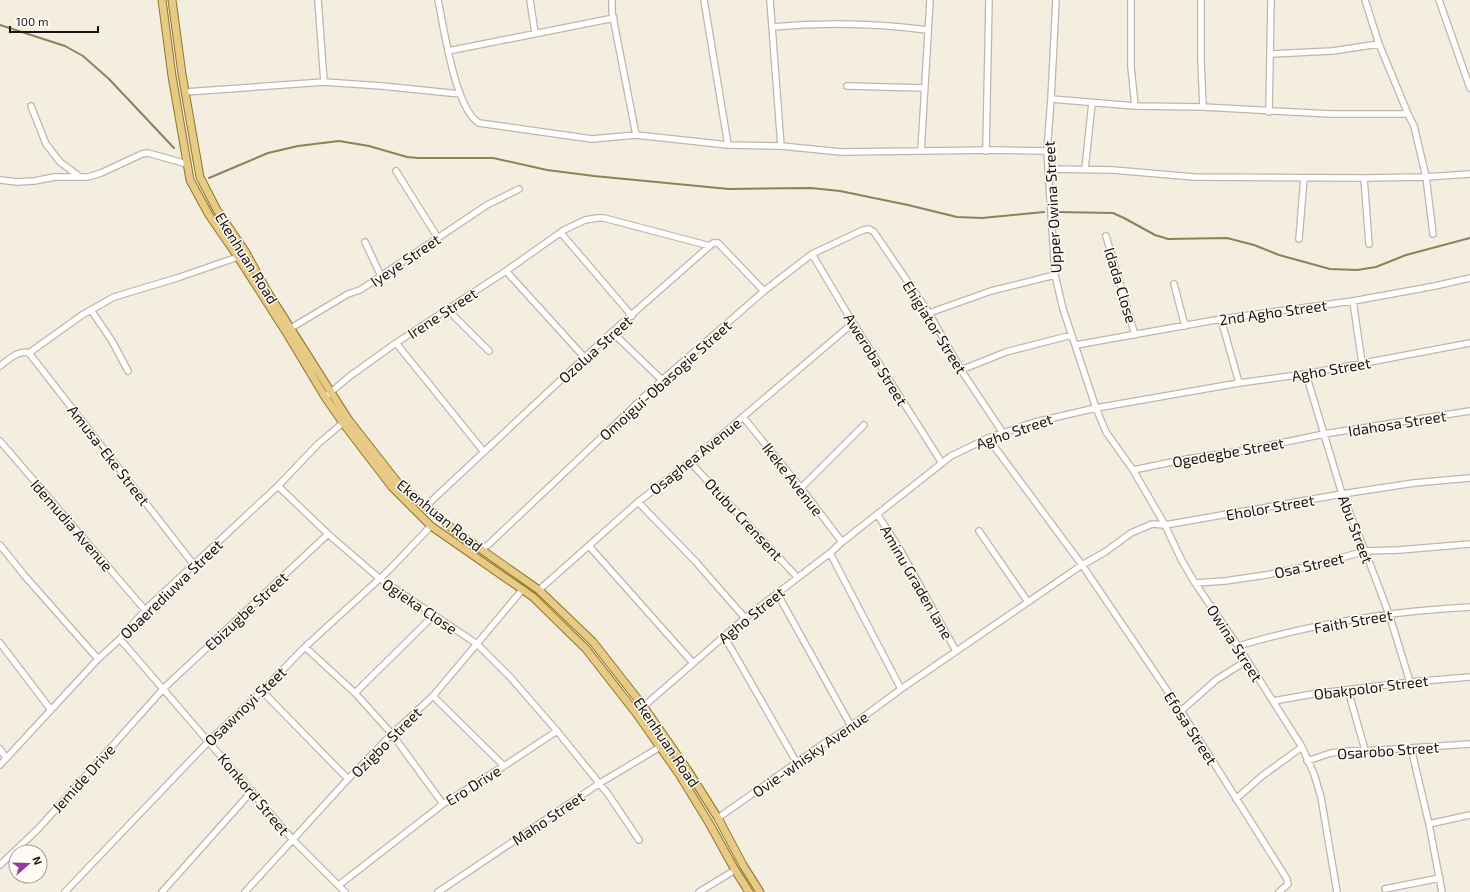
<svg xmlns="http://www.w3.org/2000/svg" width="1470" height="892" font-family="'Exo 2',sans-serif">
  <rect width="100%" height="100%" fill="#f4eee1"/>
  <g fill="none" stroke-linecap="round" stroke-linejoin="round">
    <path stroke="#917f5a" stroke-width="2" d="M0,25L65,46L83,56L109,79L174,148
      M209,178L268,153L298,146L339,141L369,146L407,157L418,158H493L547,170L594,176L729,189L811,188L840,191L908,205L957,217L982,218L1044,212
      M1057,212L1113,213L1124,218L1155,235L1168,239L1227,238L1254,245L1279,255L1330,269L1357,270L1376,267L1406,255L1470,238"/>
    <defs>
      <path id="minor" d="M318,0L324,82
        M438,0C444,28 455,109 479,123L592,139L636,135L728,145L781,146L841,152L996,150L1047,151
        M530,0L535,33
        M612,0V12L636,135
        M704,0L728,145
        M770,0L781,146
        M1056,0L1051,99L1047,151L1055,275L1063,309L1096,408L1106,432L1133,470L1165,525L1182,561L1195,583L1238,646L1302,747L1314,774L1321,797L1337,892
        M1131,0V67L1135,106
        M1201,0V61L1203,107
        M1365,0L1379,44L1408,114L1414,126L1426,177L1433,234
        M1439,0L1470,88
        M772,27C825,22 876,23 928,30
        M448,51L614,18
        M1271,54L1332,51L1379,44
        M847,86L924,88
        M185,92L324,82L382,86L460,94
        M1051,99L1135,106L1203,107L1331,114H1408
        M31,106L46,144L60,162L80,177
        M1269,112L1271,0
        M921,151L930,0
        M986,151L989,0
        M1048,169L1113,170L1194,177L1364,178L1426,177L1470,174
        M1085,169L1092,103
        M396,171L438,238
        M1364,178L1369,244
        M0,180L17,182L34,181L55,177H88L101,173L142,154L148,153L187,164
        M561,233L632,316
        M1106,236L1135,335
        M1299,239L1304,178
        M365,242L381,276
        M812,254L853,323L942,463
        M506,271L585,358
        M1174,284L1185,326
        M1353,301L1362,363
        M91,310L112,341L128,371
        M448,310L489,351
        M929,313L991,291L1055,275
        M1221,319L1239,383
        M291,328L348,294L360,290L487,205L519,189
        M612,332L662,380
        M396,343L484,452
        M1076,345L1221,319L1353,301L1435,286L1470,278
        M29,353L82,315L114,297L177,278L238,257
        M0,366C8,360 19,349 29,353L194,565
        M961,370L1006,352L1072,335
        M1306,374L1342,494L1365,551L1389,614L1410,682
        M325,397L350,376L396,343L506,271L564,230L585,220L597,218H604L710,246
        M743,417L801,488L842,542
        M988,438L1082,565L1181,711L1287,879L1288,884L1279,892
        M0,441L145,610
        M690,462L797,577
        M1133,470L1187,459L1242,451L1324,434L1470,411
        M278,486L328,534L379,578L477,644L511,678L557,731L608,794L639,840
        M801,488L864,425
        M638,502L696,562L745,618
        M426,506L612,332L713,243H718L764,291
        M877,514L898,546L956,651
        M979,531L1028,602
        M0,545L24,575L98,659
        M589,546L693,663
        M481,549L488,545L662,380L764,291L812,254L863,230L869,229L874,232L929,313L961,370L1003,433
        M1195,583L1225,581L1266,575L1320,564L1365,551L1399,550L1470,544
        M539,590L638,502L690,462L853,323
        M777,593L851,726
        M724,636L797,763
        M120,639L293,840L345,892
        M0,643L51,710
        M1238,646C1312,624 1393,611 1470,607
        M305,647L355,693L392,734L443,804
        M901,689L1082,565L1105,552L1131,533L1152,524L1165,525L1342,494L1414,483L1470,478
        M1348,690L1365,750
        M262,691L348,779
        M355,693L434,615
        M433,696L504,766
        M1273,701L1313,694L1410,682L1470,677
        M1181,711L1216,680L1246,661
        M636,713L745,618L830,553L842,542L951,456L988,438L1035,422L1096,408L1239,383L1306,374L1470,343
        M1411,748L1429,824L1442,892
        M0,749L6,758
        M1307,761L1331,753L1347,751L1380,750L1470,744
        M0,765L98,659L120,639L145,610L278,486L318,444L345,421
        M1236,799L1262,776L1302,747
        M718,818L823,744L851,726L901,689L830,553
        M1429,824L1470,815
        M0,865L39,828L164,688L328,534
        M339,885L443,804L504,766L557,731
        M1385,889L1440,878
        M65,892L209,741L262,691L305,647L388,571L431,526
        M162,892L252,791
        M245,892L348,779L392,734L433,696L523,589
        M438,892L600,783L660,747
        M699,892L735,870"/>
      <path id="major" d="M162,0L172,76L190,180L209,215L238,257L286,332L325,397L343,423L392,487L431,526L533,597L586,649L636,713L679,774L709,823L735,870L749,892
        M172,0L182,74L200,177L217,210L245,251L267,291L348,419L398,483L455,531L539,590L593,642L644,707L687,769L718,818L743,865L760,892"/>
    </defs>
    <use href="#minor" stroke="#bdb7ab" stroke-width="8"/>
    <use href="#major" stroke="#947427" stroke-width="9"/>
    <use href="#minor" stroke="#fff" stroke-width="5.5"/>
    <use href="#major" stroke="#e7ca85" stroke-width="7"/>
  </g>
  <g text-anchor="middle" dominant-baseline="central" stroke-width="3" stroke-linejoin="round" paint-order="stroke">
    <g font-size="15" fill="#171510" stroke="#fffbf4">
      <text transform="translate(1052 207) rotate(-93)">Upper Owina Street</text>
      <text transform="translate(247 258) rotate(58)">Ekenhuan Road</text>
      <text transform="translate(405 260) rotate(-34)">Iyeye Street</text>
      <text transform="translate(1121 285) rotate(73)">Idada Close</text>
      <text transform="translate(1273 312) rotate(-8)">2nd Agho Street</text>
      <text transform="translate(442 313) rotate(-33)">Irene Street</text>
      <text transform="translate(935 327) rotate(58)">Ehigiator Street</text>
      <text transform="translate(595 349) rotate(-42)">Ozolua Street</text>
      <text transform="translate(876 359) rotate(58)">Aweroba Street</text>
      <text transform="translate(1331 369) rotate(-10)">Agho Street</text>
      <text transform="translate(665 380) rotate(-42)">Omoigui-Obasogie Street</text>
      <text transform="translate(1397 423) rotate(-9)">Idahosa Street</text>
      <text transform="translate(1014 431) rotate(-19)">Agho Street</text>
      <text transform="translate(1228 452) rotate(-10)">Ogedegbe Street</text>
      <text transform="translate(109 455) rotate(52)">Amusa-Eke Street</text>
      <text transform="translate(695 456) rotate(-39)">Osaghea Avenue</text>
      <text transform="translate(793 479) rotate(52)">Ikeke Avenue</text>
      <text transform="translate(1270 507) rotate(-10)">Eholor Street</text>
      <text transform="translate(440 515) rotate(39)">Ekenhuan Road</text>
      <text transform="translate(744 519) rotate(47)">Otubu Crensent</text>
      <text transform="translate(72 525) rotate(49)">Idemudia Avenue</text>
      <text transform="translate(1356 529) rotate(69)">Abu Street</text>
      <text transform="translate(1309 565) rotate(-13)">Osa Street</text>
      <text transform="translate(917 582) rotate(60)">Aminu Graden lane</text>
      <text transform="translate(171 589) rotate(-44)">Obaerediuwa Street</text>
      <text transform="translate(420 606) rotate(34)">Ogieka Close</text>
      <text transform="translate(246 611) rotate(-43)">Ebizugbe Street</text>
      <text transform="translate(751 615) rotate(-39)">Agho Street</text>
      <text transform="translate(1353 621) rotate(-10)">Faith Street</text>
      <text transform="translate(1235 643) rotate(57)">Owina Street</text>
      <text transform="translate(1371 687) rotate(-7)">Obakpolor Street</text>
      <text transform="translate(245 706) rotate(-44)">Osawnoyi Steet</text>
      <text transform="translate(1191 728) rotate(57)">Efosa Street</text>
      <text transform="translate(386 742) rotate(-45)">Ozigbo Street</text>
      <text transform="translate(667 742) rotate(56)">Ekenhuan Road</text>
      <text transform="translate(1388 750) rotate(-4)">Osarobo Street</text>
      <text transform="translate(810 754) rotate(-35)">Ovie-whisky Avenue</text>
      <text transform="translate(83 778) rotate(-48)">Jemide Drive</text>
      <text transform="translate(473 785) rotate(-32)">Ero Drive</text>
      <text transform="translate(254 794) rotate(50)">Konkord Street</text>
      <text transform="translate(548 818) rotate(-34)">Maho Street</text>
    </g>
  </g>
  <g transform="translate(28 864) rotate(70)"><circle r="19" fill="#fffbf4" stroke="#a29f99"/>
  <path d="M0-3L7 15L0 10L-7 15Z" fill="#933aa5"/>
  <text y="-6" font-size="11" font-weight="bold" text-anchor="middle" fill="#171510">N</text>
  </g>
  <path d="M10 26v6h88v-6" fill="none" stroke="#171510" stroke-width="2"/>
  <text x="16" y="26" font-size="12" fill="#171510" stroke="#fffbf4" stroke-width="3" paint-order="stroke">100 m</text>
</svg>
